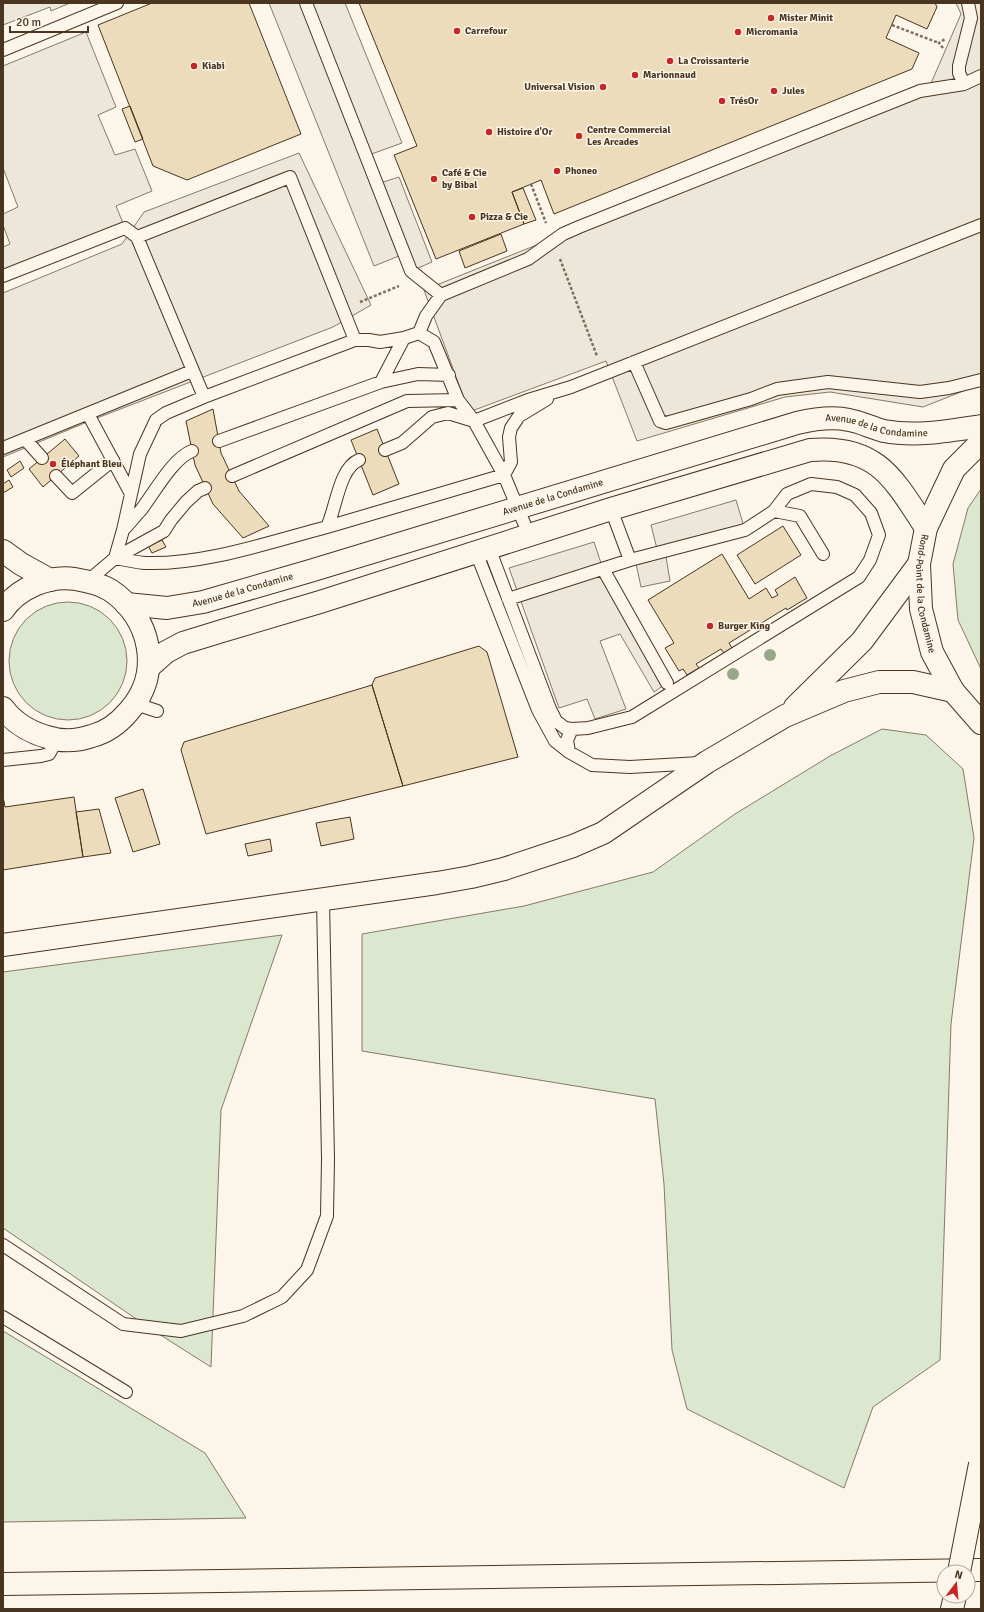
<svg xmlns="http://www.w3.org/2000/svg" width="984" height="1612" font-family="Signika,sans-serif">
  <rect width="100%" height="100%" fill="#fbf6e9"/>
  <path fill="#dce7d0" stroke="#887966" d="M981,489V669L958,620L953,564L968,508Z
    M9 661a59 59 0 1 1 118 0a59 59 0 1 1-118 0Z
    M882,729L926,735L963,769L974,838L951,1024L940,1360L873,1407L844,1488L687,1409L672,1350L664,1184L655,1099L362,1051V934L524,906L653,872L735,814L830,756Z
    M282,935L221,1110L211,1367L151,1329L3,1228V972Z
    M3,1331L205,1453L246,1518L3,1522Z"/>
  <path fill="#ede7d9" stroke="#887966" d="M3,3H70L51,11L50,7L3,25Z
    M269,3H345L402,143L366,156L377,184L399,177L432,262L411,271L404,254L374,266Z
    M956,3H981V384L923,407L830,392L785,397L637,441L606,361L469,412L424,290L929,88L961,14Z
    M86,32L116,107L98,115L115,155L135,149L152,191L116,206L125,228L3,276V247L10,244L3,225V214L18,207L3,168V66Z
    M299,153L371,305L333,327L92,420L3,457V293L122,244L144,212Z
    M736,500L745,530L665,551L670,581L641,587L635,559L658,553L651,525Z
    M594,542L603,569L667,683L654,692L620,634L600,641L626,709L595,719L587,699L559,708L509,568Z"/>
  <path fill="#ecdcbc" stroke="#4a3520" d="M152,3H249L301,134L187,180L153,166L98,25Z
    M359,3H935L937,7L927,29L896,15L886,38L919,53L912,69L554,214L541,180L512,192L524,224L436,259L394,155L417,146Z
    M130,106L143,139L135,142L122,109Z
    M523,188L536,220L524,224L512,192Z
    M501,234L507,251L465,268L459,251Z
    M213,409L221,453L239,491L269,526L243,538L213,504L195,465L186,421Z
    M377,429L399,484L373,495L351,440Z
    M65,439L79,456L43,487L29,469Z
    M20,461L24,468L11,477L7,470Z
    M9,480L13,487L3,493V484Z
    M783,526L801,555L755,584L737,555Z
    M162,540L166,547L152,553L148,546Z
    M722,554L749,599L766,588L772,598L778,595L775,590L795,577L807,598L787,610L786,608L729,643L732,648L724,653L721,649L696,664L699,668L687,675L683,669L679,671L665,648L674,643L648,600Z
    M479,646L487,652L518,757L403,786L372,685L375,678Z
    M372,685L403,786L206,834L181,750L184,742Z
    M143,789L160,844L133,852L115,798Z
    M3,796L5,807L74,797L83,857L3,870Z
    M99,809L111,853L83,857L76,812Z
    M350,817L354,839L321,846L316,823Z
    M270,839L272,851L248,856L245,844Z"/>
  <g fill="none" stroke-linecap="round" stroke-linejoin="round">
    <defs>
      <path id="service" d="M306,3L411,271L441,295
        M3,50L117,3
        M964,84L959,73V66L971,18L968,3
        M137,237L204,397
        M3,276L125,228L137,237L290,177L355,340
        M419,333L434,342L458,400L474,421L504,475L529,535
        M634,362L660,421L666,423L751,399L777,389L828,382L920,392L949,388L981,380
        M381,382L404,338L419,333L426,316L441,295L528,259L563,234L579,227L920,91L964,84L981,76
        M88,414L131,494
        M25,439L42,458
        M219,441L381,382L418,374L449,375
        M3,448L192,371
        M385,450L402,443L432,417L448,413L474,421L528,400L571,387L981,225
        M56,476L72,493L113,460
        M232,476L407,401L458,400
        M611,509L630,560
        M774,511L800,516L823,554
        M327,527L504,475L511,462L509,437L511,428L519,416L547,399
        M124,529C130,523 135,516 141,510C154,493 173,458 192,451
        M489,548L550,709L556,721L565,728L572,729L588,728L632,717L859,577L870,560L879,535L871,513L855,495L837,487L811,484L787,494L774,511L745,530L630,560L508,599
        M476,552L538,710L555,741L569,752
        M115,558C125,560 135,562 145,563C204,565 270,542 327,527C336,509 339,468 359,460
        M115,558L164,531L171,520L186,502L198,491L205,488
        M603,569L667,683
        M88,581L115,558L123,530L140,454L156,420L166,413L204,397L355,340H369L380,342L404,338
        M136,704L157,711
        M572,729L567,740L569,752L592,765L630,767L700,763
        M3,760L41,756L49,754L57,740
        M3,1245L123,1324L181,1331L243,1316L282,1297L307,1270L327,1216L328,1159L323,900
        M3,1317L126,1392"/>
      <g id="minor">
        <path d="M3,551L21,564L50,580"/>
        <path id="s1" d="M126,604L167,608L203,602L310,571L797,423C814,419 832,416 849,420C861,422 872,428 884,431C916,437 949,431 981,426"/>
        <path d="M3,610C18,588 49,575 75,579C87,581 100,584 110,590C151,617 163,673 129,711C119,723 107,732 92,736C77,741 62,742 47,737C30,732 14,723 3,708"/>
        <path d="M149,667L166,652L183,643L222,631L320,602L611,509L810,450C877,444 894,479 926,528"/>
      </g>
      <g id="primary">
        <path id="s2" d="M981,442L954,469L926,528L919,564L921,609L932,652L953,691L981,723"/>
        <path d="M795,707L862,641L919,564"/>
        <path d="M3,945L437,883L471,877L504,869L573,846L603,833L707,762L785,716L844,691L879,682H913L953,691"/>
        <path d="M952,1609L955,1596"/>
      </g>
      <path id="motorway" d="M3,1584L981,1570"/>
    </defs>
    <use href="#service" stroke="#4a3520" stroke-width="14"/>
    <use href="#minor" stroke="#4a3520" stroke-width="24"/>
    <use href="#primary" stroke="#4a3520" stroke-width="24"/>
    <use href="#motorway" stroke="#4a3520" stroke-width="24"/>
    <path stroke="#7f6f5c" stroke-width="2.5" stroke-dasharray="3 2" stroke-linecap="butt" d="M892,25L939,43
      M943,48L939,43L945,39
      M531,184L546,223
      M560,259L597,356
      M360,302L399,286"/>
    <use href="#service" stroke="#fbf6e9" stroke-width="12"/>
    <use href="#minor" stroke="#fbf6e9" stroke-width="22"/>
    <use href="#primary" stroke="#fbf6e9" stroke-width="22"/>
    <use href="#motorway" stroke="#fbf6e9" stroke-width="22"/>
    <defs>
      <path id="primary-bridge" d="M959,1572L980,1464"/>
    </defs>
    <use href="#primary-bridge" stroke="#4a3520" stroke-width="24" stroke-linecap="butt"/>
    <use href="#primary-bridge" stroke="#fbf6e9" stroke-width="22"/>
  </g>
  <g fill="#96a887">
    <circle cx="770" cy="655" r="6"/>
    <circle cx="733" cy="674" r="6"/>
  </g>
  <g fill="#c62828" stroke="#fbf6e9" stroke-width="1.5">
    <circle cx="771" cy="18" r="4"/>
    <circle cx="457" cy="31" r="4"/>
    <circle cx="738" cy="32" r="4"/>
    <circle cx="670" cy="61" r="4"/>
    <circle cx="194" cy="66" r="4"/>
    <circle cx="635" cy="75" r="4"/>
    <circle cx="603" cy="87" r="4"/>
    <circle cx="774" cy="91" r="4"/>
    <circle cx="722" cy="101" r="4"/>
    <circle cx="489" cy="132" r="4"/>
    <circle cx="579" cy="136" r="4"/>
    <circle cx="557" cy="171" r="4"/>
    <circle cx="434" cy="179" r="4"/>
    <circle cx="472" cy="217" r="4"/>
    <circle cx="53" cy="464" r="4"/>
    <circle cx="710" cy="626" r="4"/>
  </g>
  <g text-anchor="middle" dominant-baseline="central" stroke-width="3" stroke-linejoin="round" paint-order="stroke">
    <g font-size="10" font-weight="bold" fill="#4a3520" stroke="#fbf6e9" text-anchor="start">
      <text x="779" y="18">Mister Minit</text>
      <text x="465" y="31">Carrefour</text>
      <text x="746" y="32">Micromania</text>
      <text x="678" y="61">La Croissanterie</text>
      <text x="202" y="66">Kiabi</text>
      <text x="643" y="75">Marionnaud</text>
      <text x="595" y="87" text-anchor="end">Universal Vision</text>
      <text x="782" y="91">Jules</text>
      <text x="730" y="101">TrésOr</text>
      <text x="587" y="130">Centre Commercial<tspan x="587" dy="12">Les Arcades</tspan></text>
      <text x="497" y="132">Histoire d'Or</text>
      <text x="565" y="171">Phoneo</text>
      <text x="442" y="173">Café &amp; Cie<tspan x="442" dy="12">by Bibal</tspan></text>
      <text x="480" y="217">Pizza &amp; Cie</text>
      <text x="61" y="464">Éléphant Bleu</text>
      <text x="718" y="626">Burger King</text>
    </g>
    <g font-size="10" fill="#4a3520" stroke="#fbf6e9">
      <text stroke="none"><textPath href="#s1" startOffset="779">Avenue de la Condamine</textPath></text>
      <text stroke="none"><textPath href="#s1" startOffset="443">Avenue de la Condamine</textPath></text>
      <text stroke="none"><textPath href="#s1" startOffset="119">Avenue de la Condamine</textPath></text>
      <text stroke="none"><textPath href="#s2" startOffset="170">Rond-Point de la Condamine</textPath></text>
    </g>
  </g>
  <rect width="984" height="1612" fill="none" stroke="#4a3520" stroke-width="8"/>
  <g transform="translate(956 1584) rotate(16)"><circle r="19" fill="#fbf6e9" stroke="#b4a999"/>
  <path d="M0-3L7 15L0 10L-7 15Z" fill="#c62828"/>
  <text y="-6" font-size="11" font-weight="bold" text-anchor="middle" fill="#4a3520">N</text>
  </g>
  <path d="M10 26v6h78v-6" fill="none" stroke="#4a3520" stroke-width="2"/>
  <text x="16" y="26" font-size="12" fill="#4a3520" stroke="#fbf6e9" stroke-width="3" paint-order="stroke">20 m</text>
</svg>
